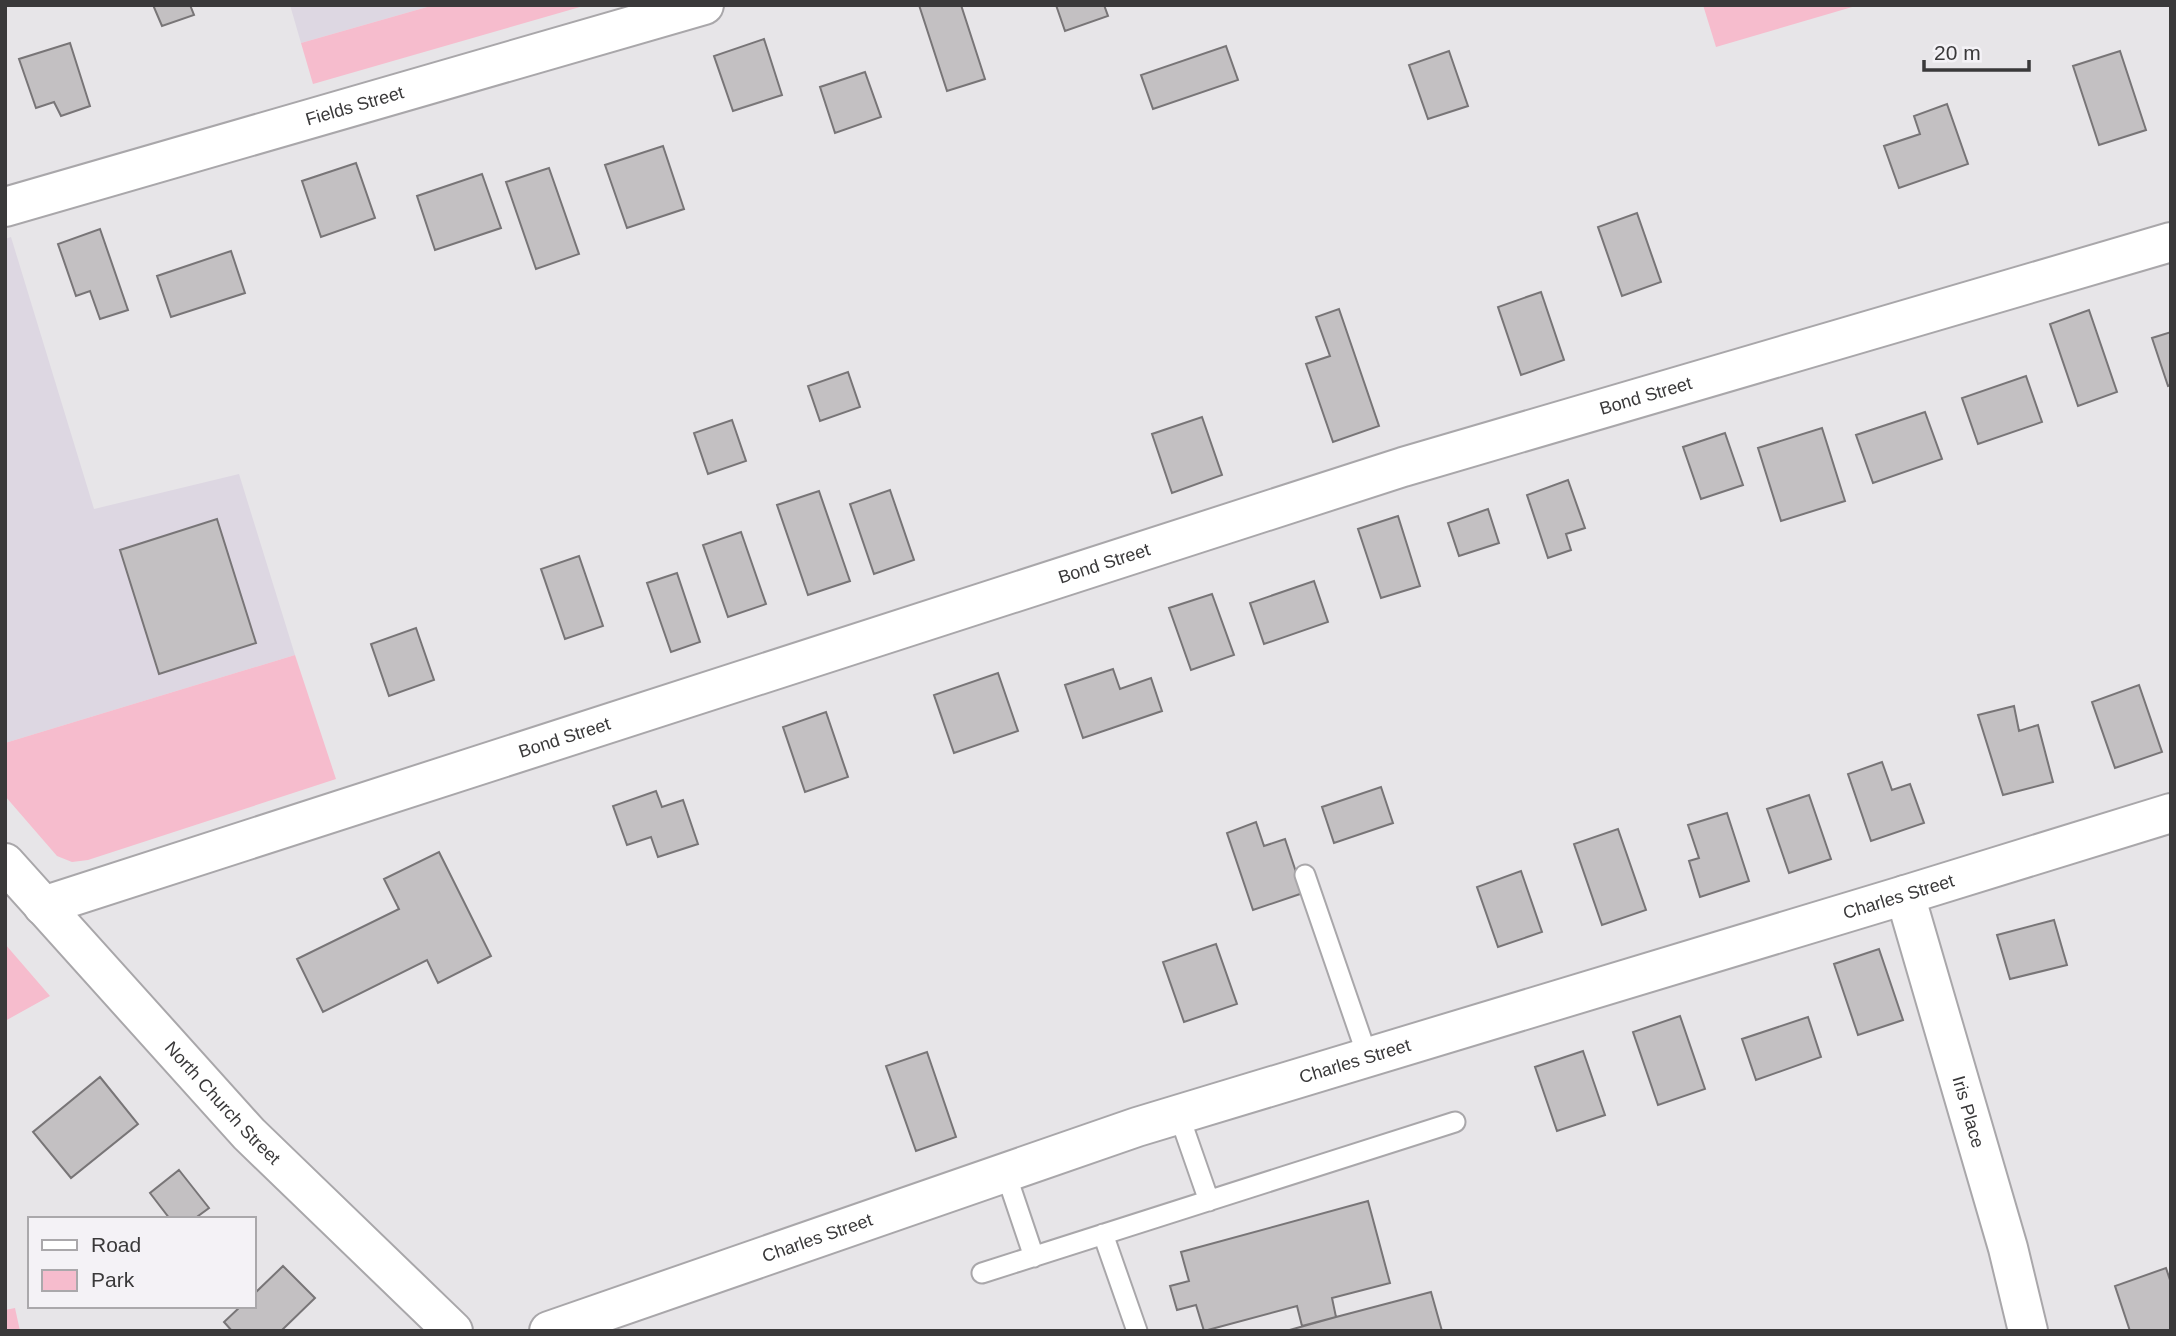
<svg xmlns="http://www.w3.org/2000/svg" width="2176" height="1336" font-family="Arial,sans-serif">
  <rect width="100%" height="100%" fill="#e7e5e8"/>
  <path fill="#ddd7e2" d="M290,5H434L301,43Z
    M11,237L94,509L239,474L295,655L5,743V239Z"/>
  <path fill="#f6bccd" d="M434,5H587L313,84L301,43Z
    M1703,5H1859L1716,47Z
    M295,655L336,779L88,860L72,862L57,856L5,796V743Z
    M5,944L50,996L5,1021Z
    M15,1308L20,1331H5V1310Z"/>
  <path fill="#c3c0c2" stroke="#787577" stroke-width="2" d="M153,5H190L194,15L162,26Z
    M919,5H961L985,79L947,91Z
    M1056,5H1104L1108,16L1065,31Z
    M764,39L782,95L733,111L714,56Z
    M70,43L90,106L61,116L54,102L36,108L19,59Z
    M1226,46L1238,80L1153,109L1141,75Z
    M1449,51L1468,106L1428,119L1409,65Z
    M2120,51L2146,130L2099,145L2073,66Z
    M865,72L881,117L835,133L820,87Z
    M1947,104L1968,164L1899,188L1884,146L1920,134L1914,116Z
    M663,146L684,209L627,228L605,165Z
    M356,163L375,218L321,237L302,181Z
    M549,168L579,254L536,269L506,182Z
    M482,174L501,228L435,250L417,196Z
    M1637,213L1661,282L1622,296L1598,227Z
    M100,229L128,310L100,319L90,291L76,296L58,244Z
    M231,251L245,293L171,317L157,276Z
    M1541,292L1564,360L1521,375L1498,307Z
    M1339,309L1379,426L1333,442L1306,364L1330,356L1316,317Z
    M2089,310L2117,392L2078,406L2050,324Z
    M2171,332V385L2168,386L2152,338Z
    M848,372L860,407L820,421L808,386Z
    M2026,376L2042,422L1978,444L1962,398Z
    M1925,412L1942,459L1873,483L1856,435Z
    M1202,417L1222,475L1172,493L1152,434Z
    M732,420L746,461L708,474L694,433Z
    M1822,428L1845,501L1781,521L1758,448Z
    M1725,433L1743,485L1701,499L1683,447Z
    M1568,480L1585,528L1566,534L1571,550L1548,558L1527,495Z
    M890,490L914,560L874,574L850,504Z
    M819,491L850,581L808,595L777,505Z
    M1488,509L1499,543L1459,556L1448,523Z
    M1398,516L1420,586L1381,598L1358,529Z
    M217,519L256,643L159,674L120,550Z
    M741,532L766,604L728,617L703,545Z
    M579,556L603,626L565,639L541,569Z
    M677,573L700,642L671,652L647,583Z
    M1314,581L1328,622L1264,644L1250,603Z
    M1212,594L1234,655L1191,670L1169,608Z
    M416,628L434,680L389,696L371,644Z
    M1113,669L1120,689L1151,678L1162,711L1083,738L1065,685Z
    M998,673L1018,731L954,753L934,695Z
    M2139,685L2162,752L2115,768L2092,702Z
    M2014,706L2019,731L2038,725L2053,782L2003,795L1978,715Z
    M826,712L848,777L805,792L783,727Z
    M1882,762L1892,790L1910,784L1924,823L1871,841L1848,774Z
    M1381,787L1393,823L1334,843L1322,807Z
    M656,791L662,807L683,800L698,844L658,857L651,837L627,845L613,806Z
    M1809,795L1831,859L1789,873L1767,809Z
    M1727,813L1749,881L1700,897L1689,861L1699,858L1688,825Z
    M1256,822L1264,846L1285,839L1303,893L1253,910L1227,833Z
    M1618,829L1646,910L1602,925L1574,844Z
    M439,852L491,956L438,983L427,960L323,1012L297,959L399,909L384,879Z
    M1521,871L1542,932L1498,947L1477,887Z
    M2054,920L2067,965L2010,979L1997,935Z
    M1216,944L1237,1004L1184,1022L1163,962Z
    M1879,949L1903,1020L1858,1035L1834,964Z
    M1680,1016L1705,1089L1658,1105L1633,1032Z
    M1808,1017L1821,1057L1756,1080L1742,1039Z
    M1583,1051L1605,1115L1557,1131L1535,1067Z
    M927,1052L956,1137L916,1151L886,1066Z
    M100,1077L138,1124L71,1178L33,1132Z
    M179,1170L209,1208L194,1219H170L150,1193Z
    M1368,1201L1390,1283L1332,1298L1336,1317L1302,1326L1297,1306L1204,1331L1196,1305L1177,1310L1170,1286L1189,1281L1181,1252Z
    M283,1266L315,1298L281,1331H232L224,1322L241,1306H254V1294Z
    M2166,1268L2171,1283V1331H2130L2115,1286Z
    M1431,1292L1442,1331H1286L1336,1317Z"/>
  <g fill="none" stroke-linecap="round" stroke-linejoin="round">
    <defs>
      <path id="lane" d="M1305,875L1368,1058
        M1179,1115L1209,1201
        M1006,1174L1034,1257
        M1103,1234L1137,1331
        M982,1273L1455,1122"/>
      <g id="street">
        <path id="s1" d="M5,207L704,5"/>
        <path id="s2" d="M1905,895L2008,1248L2028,1331"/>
        <path id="s3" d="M43,906L1403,467L2171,242"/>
        <path id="s4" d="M549,1331L1137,1127L1905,895L2171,813"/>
      </g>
      <g id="secondary">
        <path id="s5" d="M5,863L249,1134L453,1331"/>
      </g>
    </defs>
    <use href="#lane" stroke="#a9a7aa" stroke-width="23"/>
    <use href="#street" stroke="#a9a7aa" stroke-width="42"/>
    <use href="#secondary" stroke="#a9a7aa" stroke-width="42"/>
    <use href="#lane" stroke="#fff" stroke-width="19"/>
    <use href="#street" stroke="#fff" stroke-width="38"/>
    <use href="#secondary" stroke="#fff" stroke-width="38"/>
  </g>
  <g text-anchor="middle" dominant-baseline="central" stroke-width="6" stroke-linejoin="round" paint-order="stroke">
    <g font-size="18" fill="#3a393a" stroke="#f4f2f6">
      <text stroke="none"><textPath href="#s1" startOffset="364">Fields Street</textPath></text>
      <text stroke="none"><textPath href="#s3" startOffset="1682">Bond Street</textPath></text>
      <text stroke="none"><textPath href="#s3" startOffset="1115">Bond Street</textPath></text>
      <text stroke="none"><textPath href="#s3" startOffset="548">Bond Street</textPath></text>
      <text stroke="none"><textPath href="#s4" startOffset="1418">Charles Street</textPath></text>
      <text stroke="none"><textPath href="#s4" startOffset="850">Charles Street</textPath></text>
      <text stroke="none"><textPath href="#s5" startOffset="324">North Church Street</textPath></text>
      <text stroke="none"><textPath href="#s2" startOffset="226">Iris Place</textPath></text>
      <text stroke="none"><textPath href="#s4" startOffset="284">Charles Street</textPath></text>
    </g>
  </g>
  <rect width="2176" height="1336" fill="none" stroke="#3a393a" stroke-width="14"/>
  <rect x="28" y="1217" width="228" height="91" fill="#f4f2f6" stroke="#aaa8ab" stroke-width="2"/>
  <rect x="42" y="1240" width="35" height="10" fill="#ffffff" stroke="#aaa8ab" stroke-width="2"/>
  <text x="91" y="1252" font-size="21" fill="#3a393a">Road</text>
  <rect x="42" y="1270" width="35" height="21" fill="#f6bccd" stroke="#aaa8ab" stroke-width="2"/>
  <text x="91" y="1287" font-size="21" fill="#3a393a">Park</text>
  <path d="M1924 60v10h105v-10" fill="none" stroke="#3a393a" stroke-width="3.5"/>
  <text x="1934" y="60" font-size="21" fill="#3a393a" stroke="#f4f2f6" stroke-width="5" paint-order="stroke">20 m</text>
</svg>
